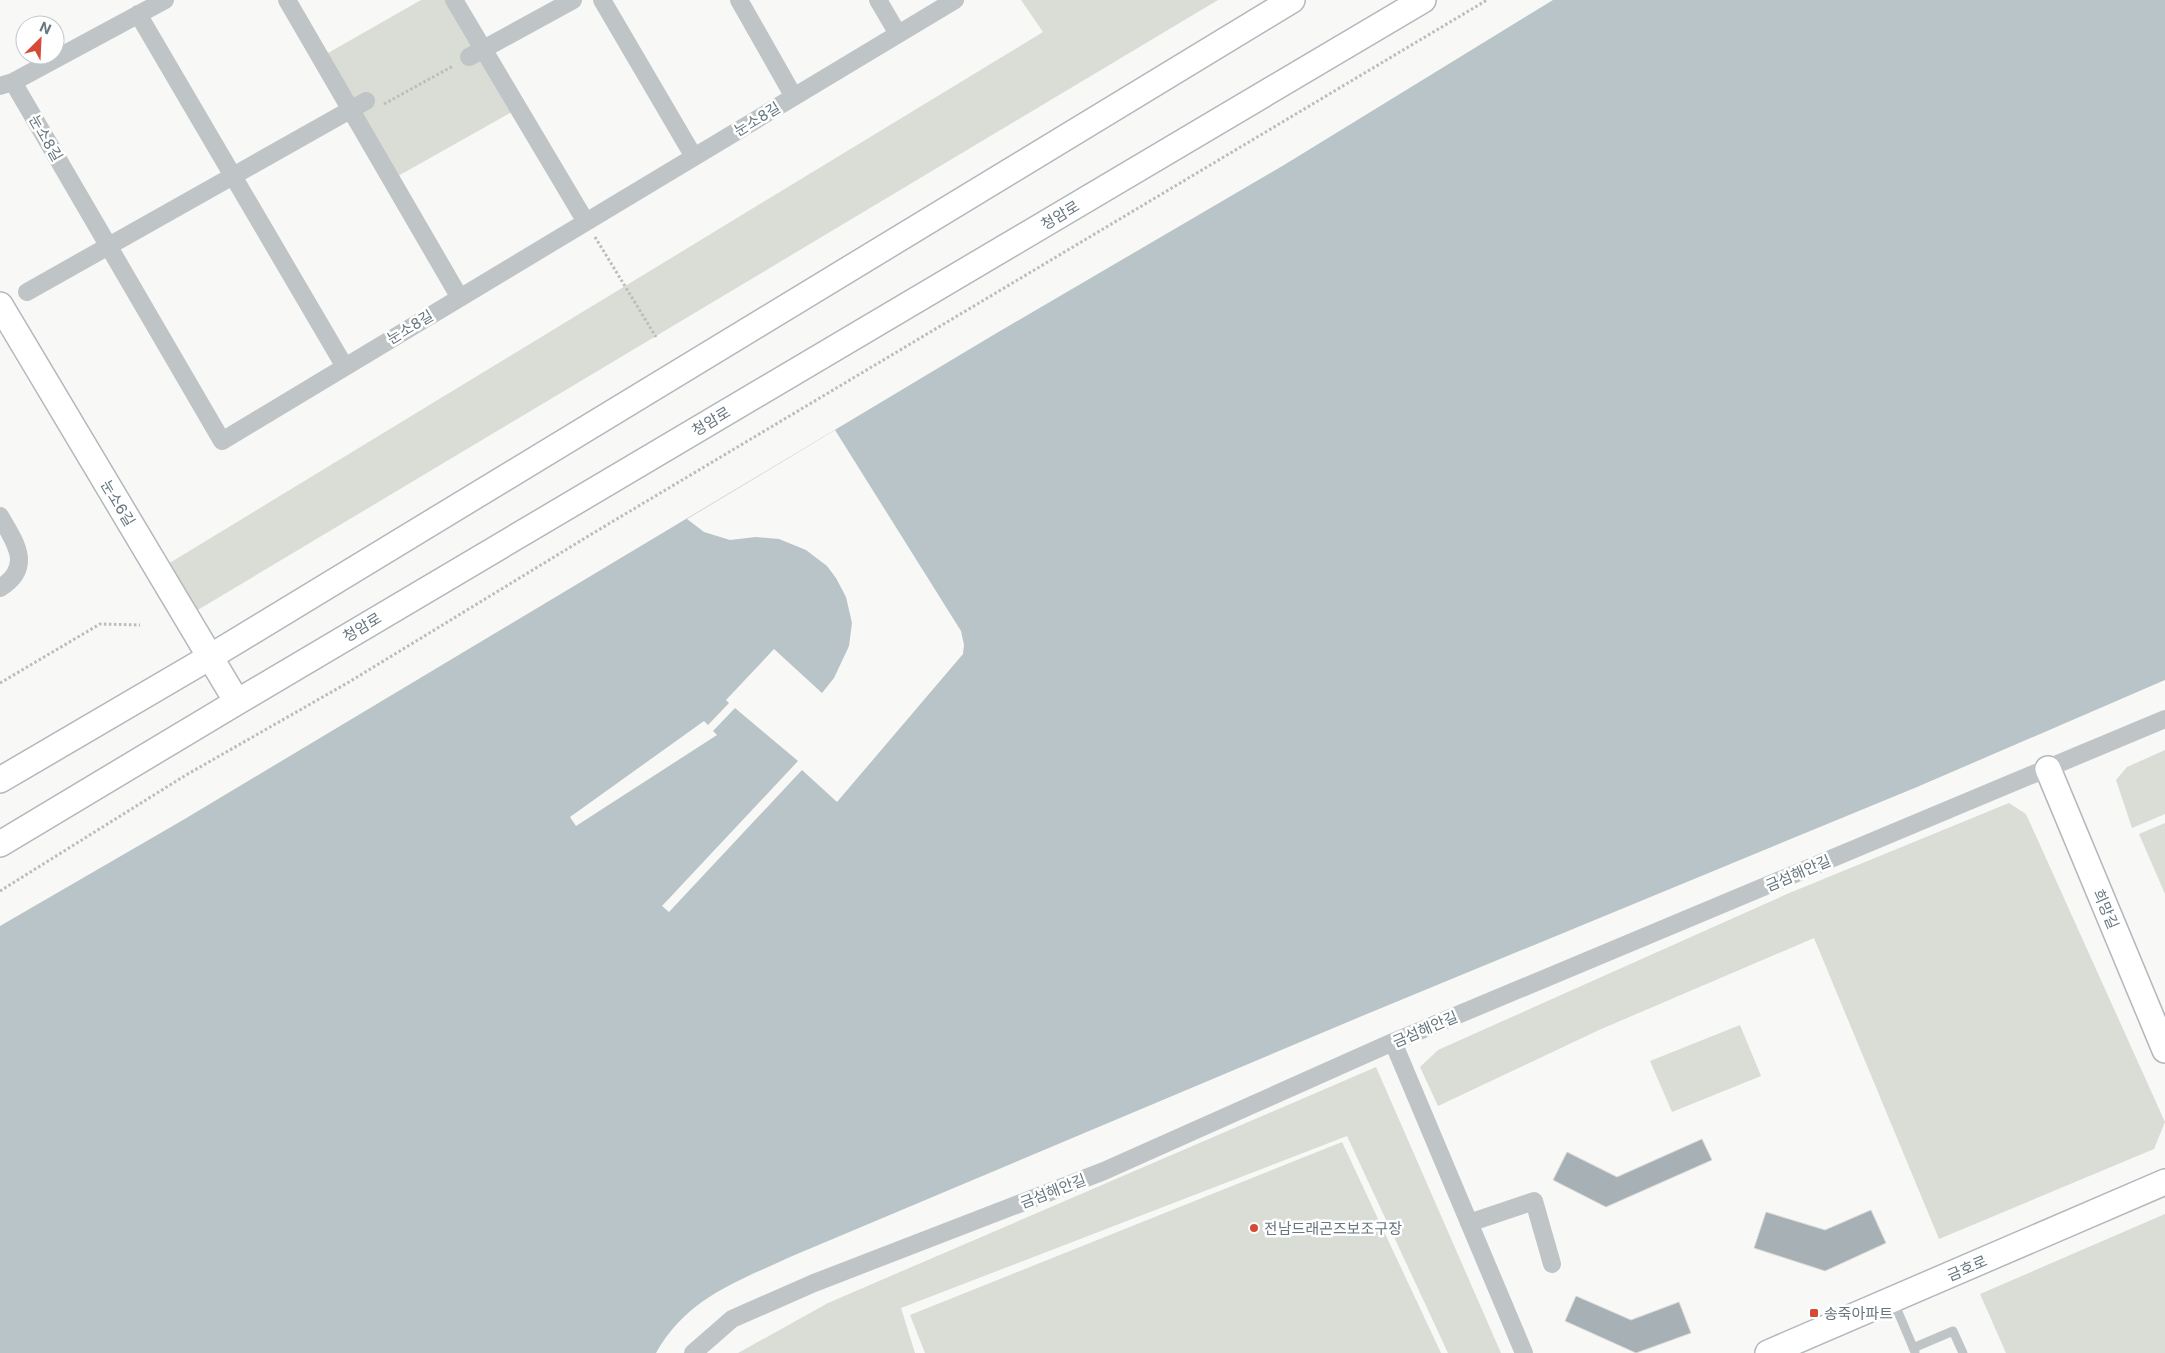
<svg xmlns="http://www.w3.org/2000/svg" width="2165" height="1353" font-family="Inter,'Noto Sans KR',sans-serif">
  <rect width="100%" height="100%" fill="#f8f8f6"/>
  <path fill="#d9ddd5" d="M421,0H454L519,108L391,180L321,57Z
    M1021,0H1218L186,617L158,570L1043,32Z
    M2165,750V814L2132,828L2116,780L2127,767Z
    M2009,803L2026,814L2165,1122L2154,1149L1939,1239L1814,938L1599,1030L1438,1106L1420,1067L1438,1050L1787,894Z
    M2165,823V894L2139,834Z
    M1740,1025L1761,1076L1672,1112L1650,1061Z
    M1376,1067L1501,1353H1448L1347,1136L901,1308L915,1353H738L828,1303Z
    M1342,1142L1441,1353H925L910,1315Z
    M2165,1214V1353H2006L1980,1294Z"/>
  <path fill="#b8c4c7" d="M1553,0H2165V680L1917,787L1362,1016L790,1257C736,1282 687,1298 656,1353H0V926L183,820L995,334L1284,165Z"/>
  <path fill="#f8f8f6" d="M835,430L961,631L964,645L963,654L837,802L802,770L669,912L662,906L798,761L735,708L713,731L717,735L576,826L570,817L704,721L708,725L729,703L726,700L774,649L822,693L834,678L849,646L852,623L846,597L836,578L827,566L806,550L779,539L756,537L730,540L704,532L687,519Z"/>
  <path fill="#a7b0b4" stroke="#dadad8" d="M1702,1139L1712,1160L1606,1207L1553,1180L1567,1152L1617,1177Z
    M1871,1210L1886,1243L1825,1271L1754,1248L1766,1212L1825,1230Z
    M1576,1296L1631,1320L1679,1302L1691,1333L1636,1353L1565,1321Z"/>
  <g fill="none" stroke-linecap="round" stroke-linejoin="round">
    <defs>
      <path id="secondary" d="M0,305L237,702
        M2048,769L2165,1050
        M0,780L210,657L1292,0
        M0,844L237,702L1423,0
        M1768,1353L2165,1182"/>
    </defs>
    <use href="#secondary" stroke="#b2b8bc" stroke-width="28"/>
    <path stroke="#babdbf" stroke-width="3" stroke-dasharray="2.5 2.5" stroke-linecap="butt" d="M384,104L453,66
      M595,237L656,337
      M0,683L100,624L140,625
      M0,891L186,775L349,682L595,532L1487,0"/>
    <path stroke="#bfc4c7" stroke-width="9" d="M1893,1300L1915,1352
      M1913,1348L1953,1331L1963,1353"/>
    <path stroke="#bfc4c7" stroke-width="18" d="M287,0L460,298
      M454,0L586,222
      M602,0L694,157
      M739,0L794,97
      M878,0L898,34
      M138,14L345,367
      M469,57L573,0
      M13,82L222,441L955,0
      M0,86L13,82L165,0
      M27,292L366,101
      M0,516C15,542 34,567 0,588
      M1393,1042L1524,1353
      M1469,1223L1534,1201L1552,1264
      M693,1353L732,1319L814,1283L1104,1171L1393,1042L2165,719"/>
    <use href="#secondary" stroke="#fff" stroke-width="25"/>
  </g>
  <g fill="#d74937" stroke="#fff" stroke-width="2">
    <circle cx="1254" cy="1228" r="5"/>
    <rect x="1809" y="1308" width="10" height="10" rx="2.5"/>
  </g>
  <g text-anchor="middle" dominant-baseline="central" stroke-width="5" stroke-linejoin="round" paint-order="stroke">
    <g font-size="15" fill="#65767e" stroke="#fff">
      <text transform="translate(757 119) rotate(-31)">눈소8길</text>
      <text transform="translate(46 138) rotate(60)">눈소8길</text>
      <text transform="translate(1060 215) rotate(-31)">청암로</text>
      <text transform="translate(410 327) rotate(-31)">눈소8길</text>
      <text transform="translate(711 421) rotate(-31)">청암로</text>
      <text transform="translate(118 503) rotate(59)">눈소6길</text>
      <text transform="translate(362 627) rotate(-31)">청암로</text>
      <text transform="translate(1798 873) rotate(-23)">금섬해안길</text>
      <text transform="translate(2106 909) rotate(67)">희망길</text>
      <text transform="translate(1425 1029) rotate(-23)">금섬해안길</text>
      <text transform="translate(1053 1191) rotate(-21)">금섬해안길</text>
      <text transform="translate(1967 1268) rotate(-23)">금호로</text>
    </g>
    <g font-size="15" fill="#65767e" stroke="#fff" text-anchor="start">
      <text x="1264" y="1228">전남드래곤즈보조구장</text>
      <text x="1824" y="1313">송죽아파트</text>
    </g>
  </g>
  <g transform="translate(40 40) rotate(24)"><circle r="24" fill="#ffffff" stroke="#c1c8cb"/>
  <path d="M0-4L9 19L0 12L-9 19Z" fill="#d74937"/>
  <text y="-8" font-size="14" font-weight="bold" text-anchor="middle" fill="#65767e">N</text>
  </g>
</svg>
